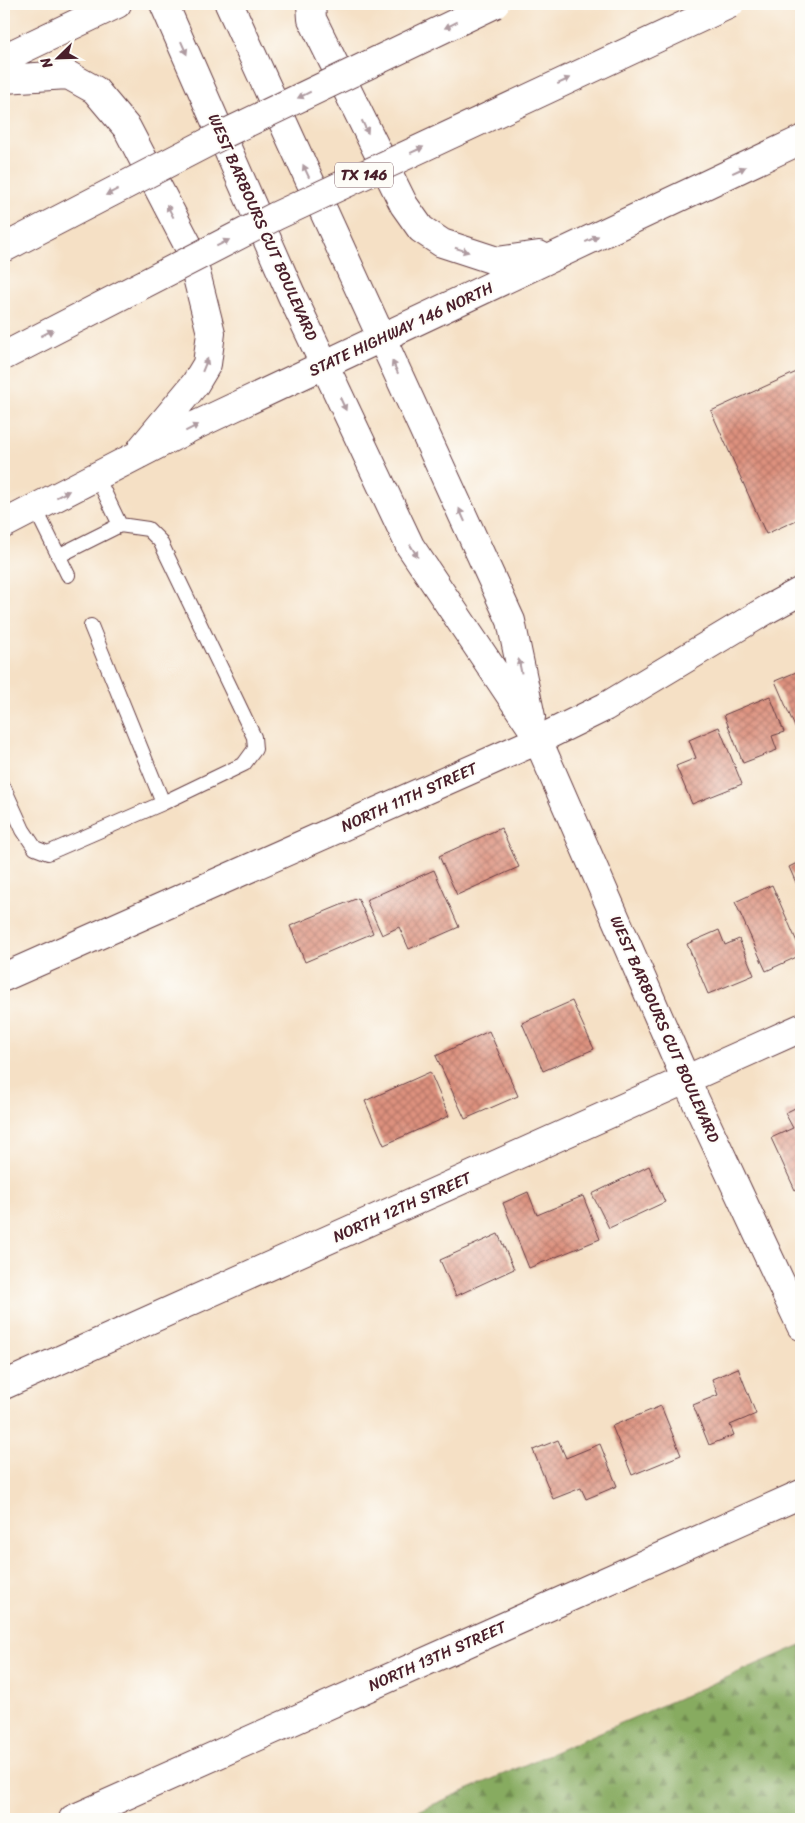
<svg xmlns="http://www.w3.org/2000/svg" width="805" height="1823" font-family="Sriracha,sans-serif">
  <defs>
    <pattern id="forest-firs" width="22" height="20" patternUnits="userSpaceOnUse" patternTransform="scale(1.25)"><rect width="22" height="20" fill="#87ab60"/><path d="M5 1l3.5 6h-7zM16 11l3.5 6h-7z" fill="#708b4f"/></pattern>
    <pattern id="building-cross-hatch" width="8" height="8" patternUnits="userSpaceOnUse" patternTransform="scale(1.25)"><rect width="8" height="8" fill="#dd917e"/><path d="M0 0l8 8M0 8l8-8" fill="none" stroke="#b57667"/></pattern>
  </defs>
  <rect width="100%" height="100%" fill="#fdfcf7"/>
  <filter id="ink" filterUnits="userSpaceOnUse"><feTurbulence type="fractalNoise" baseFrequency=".02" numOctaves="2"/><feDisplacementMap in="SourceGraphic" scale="10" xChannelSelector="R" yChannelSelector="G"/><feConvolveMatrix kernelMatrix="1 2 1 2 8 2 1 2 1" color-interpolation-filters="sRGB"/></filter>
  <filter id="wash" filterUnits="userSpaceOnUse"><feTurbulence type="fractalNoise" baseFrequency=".0096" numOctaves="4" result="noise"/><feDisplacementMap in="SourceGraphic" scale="20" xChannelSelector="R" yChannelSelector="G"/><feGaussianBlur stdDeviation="1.12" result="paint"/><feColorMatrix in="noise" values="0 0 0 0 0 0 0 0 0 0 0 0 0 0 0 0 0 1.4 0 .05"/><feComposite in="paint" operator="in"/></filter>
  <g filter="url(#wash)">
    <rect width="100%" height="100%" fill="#f5e0c5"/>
    <path fill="url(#forest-firs)" stroke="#686546" d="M801,1645V1819H400Z"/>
    <g id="blocks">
      <path fill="url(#building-cross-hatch)" d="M801,370V518L766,534L711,411Z
        M801,670V741L775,681Z
        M770,696L784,732L772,736L777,750L743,763L724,715Z
        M719,727L742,784L692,804L676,766L696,758L689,740Z
        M501,828L519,867L457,895L439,856Z
        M801,861V894L789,867Z
        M434,870L459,927L409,949L399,927L382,935L366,900Z
        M772,885L801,951V955L766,971L735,902Z
        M358,898L373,933L305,962L290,926Z
        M719,930L725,945L739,939L754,975L708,994L687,944Z
        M572,1001L594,1049L543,1071L522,1023Z
        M489,1031L518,1096L465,1119L436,1056Z
        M430,1072L449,1116L384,1145L365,1101Z
        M801,1105V1187L795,1190L771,1138L793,1128L785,1113Z
        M649,1166L665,1202L609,1228L592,1194Z
        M528,1192L537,1215L583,1196L600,1239L529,1268L503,1203Z
        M498,1234L514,1269L456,1296L440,1260Z
        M738,1368L756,1414L730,1425L734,1435L709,1445L693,1405L718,1395L712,1379Z
        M661,1406L681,1455L632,1475L612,1426Z
        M558,1440L566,1458L600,1444L617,1486L586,1499L581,1488L553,1499L533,1450Z"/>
    </g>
  </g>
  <g filter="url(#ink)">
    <use href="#blocks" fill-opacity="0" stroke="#643c42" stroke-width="1"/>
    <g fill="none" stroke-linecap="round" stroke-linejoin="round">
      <defs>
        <path id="lane" d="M97,477L120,525L148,529L160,541L254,737L255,749L244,764L163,803
          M35,508L68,575
          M58,556L120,525
          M4,788L23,830L35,848L48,853L163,803L91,626"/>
        <path id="street" d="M534,731L686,1080L801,1326
          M4,977L538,740L605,707L768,609L801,591
          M4,1385L801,1028
          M73,1819L801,1494"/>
        <path id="secondary" d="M164,4L291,294L410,546L534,731
          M229,4L511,621L531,717
          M311,4L312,19L404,205L421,229L442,243L497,261L539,255
          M4,58L117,4
          M4,79L68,75L95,90L127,128L190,249L211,333L207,364L195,384L142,448
          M4,524L192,427L801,140"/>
      </defs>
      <use href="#lane" stroke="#643c42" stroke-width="16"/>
      <use href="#street" stroke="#643c42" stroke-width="30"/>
      <use href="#secondary" stroke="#643c42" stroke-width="30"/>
      <use href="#lane" stroke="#fff" stroke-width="14"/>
      <use href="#street" stroke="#fff" stroke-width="28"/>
      <use href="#secondary" stroke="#fff" stroke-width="28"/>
      <defs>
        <path id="highway-bridge" d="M4,248L224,134L495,4
          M4,356L276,216L730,4"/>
      </defs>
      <use href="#highway-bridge" stroke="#643c42" stroke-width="30" stroke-linecap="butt"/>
      <use href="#highway-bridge" stroke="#fff" stroke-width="28"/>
    </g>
    <defs><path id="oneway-solid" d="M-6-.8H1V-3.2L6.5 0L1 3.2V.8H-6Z" transform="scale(1.25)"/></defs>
    <g fill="#ae9aa0">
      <use href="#oneway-solid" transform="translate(451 25) rotate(154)"/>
      <use href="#oneway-solid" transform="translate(184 48) rotate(66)"/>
      <use href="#oneway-solid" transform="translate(564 81) rotate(-25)"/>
      <use href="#oneway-solid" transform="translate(304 95) rotate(154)"/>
      <use href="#oneway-solid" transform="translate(365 127) rotate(64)"/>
      <use href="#oneway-solid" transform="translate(417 150) rotate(-25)"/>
      <use href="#oneway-solid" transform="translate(739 170) rotate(-25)"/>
      <use href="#oneway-solid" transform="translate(306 171) rotate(-115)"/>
      <use href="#oneway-solid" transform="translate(112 192) rotate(153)"/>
      <use href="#oneway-solid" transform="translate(170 211) rotate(-118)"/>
      <use href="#oneway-solid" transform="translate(592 239) rotate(-25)"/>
      <use href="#oneway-solid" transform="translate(223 243) rotate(-27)"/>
      <use href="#oneway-solid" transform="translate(462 250) rotate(18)"/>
      <use href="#oneway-solid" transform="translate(47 333) rotate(-27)"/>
      <use href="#oneway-solid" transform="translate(205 365) rotate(-68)"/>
      <use href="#oneway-solid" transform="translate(395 367) rotate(-115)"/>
      <use href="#oneway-solid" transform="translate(343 404) rotate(65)"/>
      <use href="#oneway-solid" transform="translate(192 428) rotate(-27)"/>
      <use href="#oneway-solid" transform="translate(63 494) rotate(-27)"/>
      <use href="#oneway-solid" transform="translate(462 515) rotate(-114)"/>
      <use href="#oneway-solid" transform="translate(414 551) rotate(58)"/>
      <use href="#oneway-solid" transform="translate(520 666) rotate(-102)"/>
    </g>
  </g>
  <g text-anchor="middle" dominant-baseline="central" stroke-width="4" stroke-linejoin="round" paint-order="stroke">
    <rect fill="#fdfcf7" stroke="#806168" stroke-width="1" x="335" y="162.5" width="58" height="25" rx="4"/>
    <g font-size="15" font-weight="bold" fill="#4a1f2b">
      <text x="364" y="175">TX 146</text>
    </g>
    <g font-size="16" fill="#4a1f2b" stroke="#fdfcf7">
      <text transform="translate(263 227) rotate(66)">WEST BARBOURS CUT BOULEVARD</text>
      <text transform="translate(401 329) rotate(-25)">STATE HIGHWAY 146 NORTH</text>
      <text transform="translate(409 797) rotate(-24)">NORTH 11TH STREET</text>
      <text transform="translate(665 1029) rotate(66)">WEST BARBOURS CUT BOULEVARD</text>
      <text transform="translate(402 1207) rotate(-24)">NORTH 12TH STREET</text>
      <text transform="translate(437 1656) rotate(-24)">NORTH 13TH STREET</text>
    </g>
  </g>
  <rect width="805" height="1823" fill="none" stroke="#fdfcf7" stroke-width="20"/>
  <g transform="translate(58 58) rotate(247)" stroke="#fdfcf7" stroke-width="4" paint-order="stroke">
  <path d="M0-4L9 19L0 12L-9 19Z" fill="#4a1f2b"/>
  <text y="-8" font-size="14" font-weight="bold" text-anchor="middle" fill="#4a1f2b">N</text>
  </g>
</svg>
